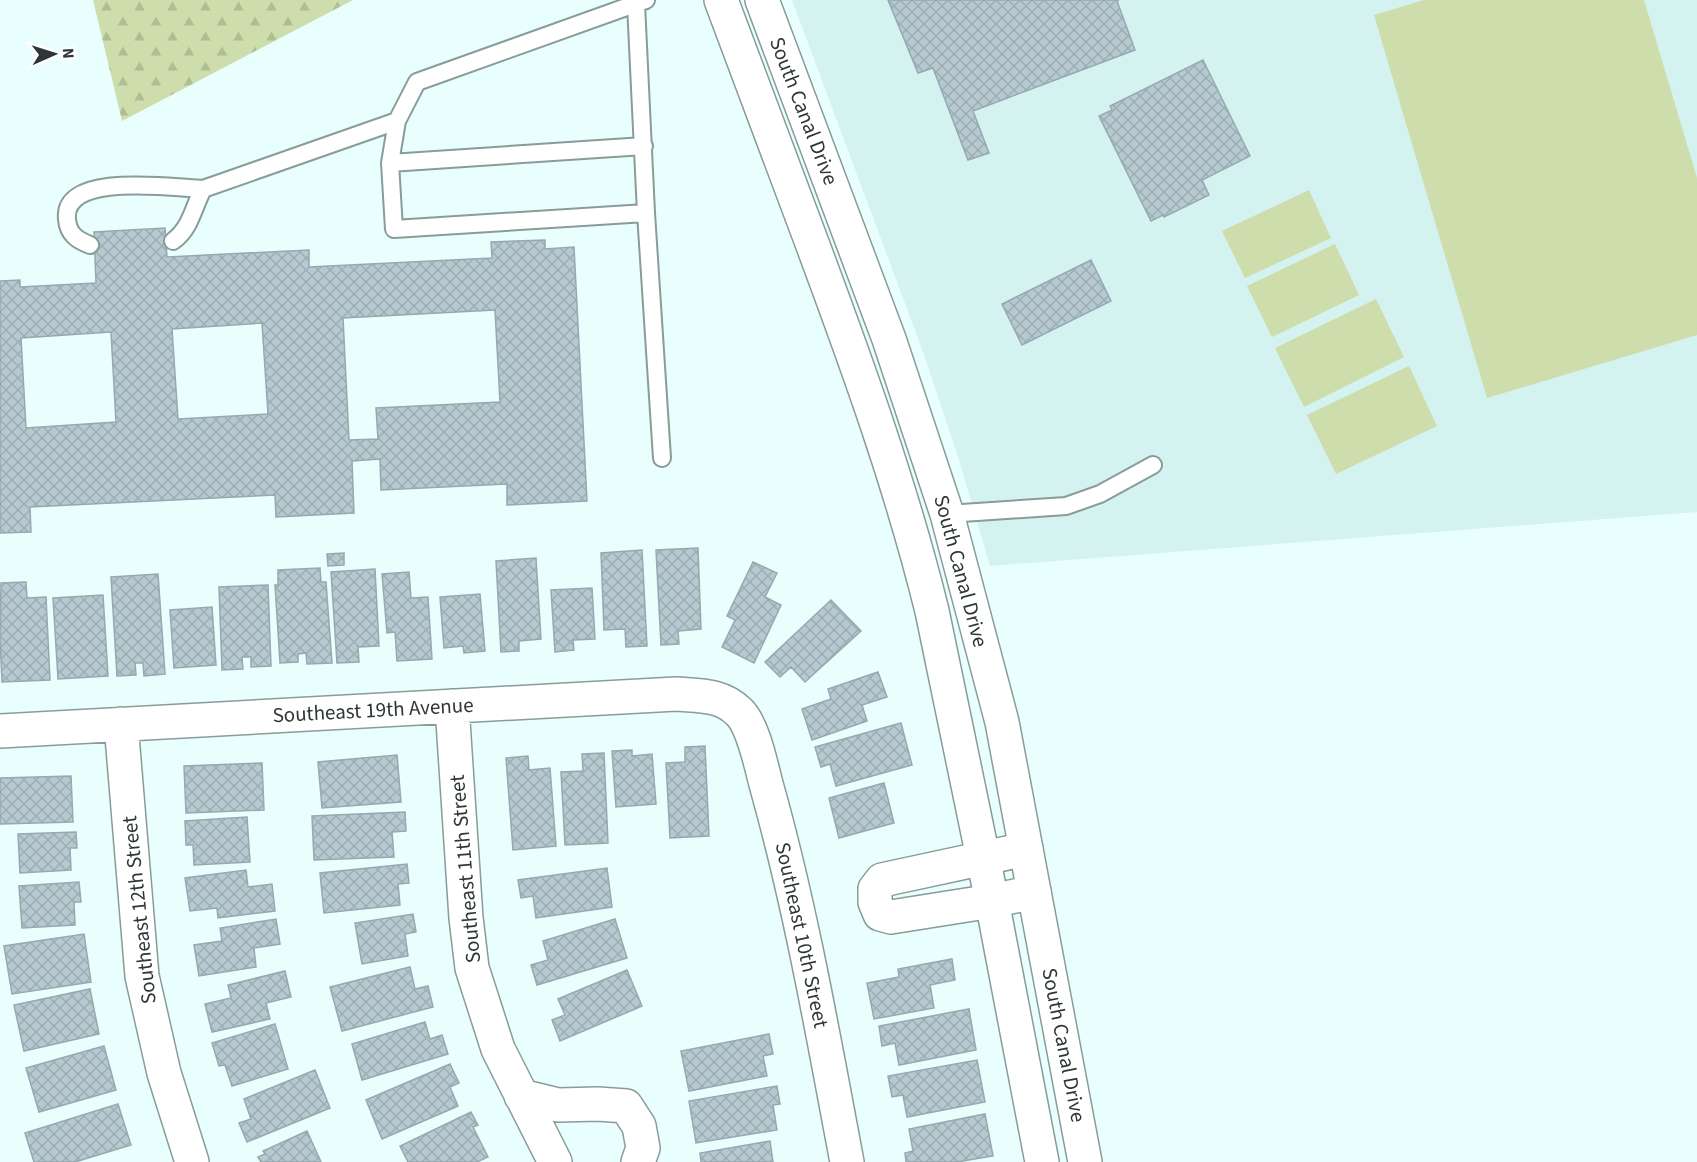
<svg xmlns="http://www.w3.org/2000/svg" width="1697" height="1162" font-family="'Source Sans 3',sans-serif">
  <defs>
    <pattern id="forest-firs" width="22" height="20" patternUnits="userSpaceOnUse" patternTransform="scale(1.5)"><rect width="22" height="20" fill="#cdddab"/><path d="M5 1l3.5 6h-7zM16 11l3.5 6h-7z" fill="#b0be94"/></pattern>
    <pattern id="building-cross-hatch" width="8" height="8" patternUnits="userSpaceOnUse" patternTransform="scale(1.5)"><rect width="8" height="8" fill="#b6c9d0"/><path d="M0 0l8 8M0 8l8-8" fill="none" stroke="#9dadb3"/></pattern>
  </defs>
  <rect width="100%" height="100%" fill="#e9fffd"/>
  <path fill="#d4f2f0" d="M792,0H1697V512L990,566L958,457L923,352Z"/>
  <path fill="url(#forest-firs)" d="M93,0H353L122,121Z"/>
  <path fill="#cdddab" d="M1424,0H1644L1697,178V335L1487,398L1374,15Z
    M1309,190L1331,238L1245,278L1222,231Z
    M1335,244L1359,295L1272,337L1247,286Z
    M1376,299L1404,357L1304,407L1275,348Z
    M1409,366L1437,426L1336,474L1307,415Z"/>
  <path fill="url(#building-cross-hatch)" stroke="#96a8b0" stroke-width="1.5" fill-rule="evenodd" d="M888,0H1119L1117,1L1135,50L973,111L989,153L968,160L933,68L918,73Z
    M1203,60L1250,156L1202,180L1209,195L1164,217L1163,215L1151,221L1099,116L1112,110L1110,106Z
    M165,228L167,257L309,250V267L492,258L491,242L545,240V249L574,247L587,501L507,505V484L381,490L380,459L352,461L354,513L276,517L275,495L30,507L31,532L0,533V281L20,280V287L96,283L94,232ZM495,310L500,402L376,408L378,439L349,440L343,318ZM262,323L268,414L178,419L172,329ZM111,332L116,422L26,428L21,338Z
    M1091,260L1111,301L1022,345L1002,304Z
    M698,548L701,629L678,631L679,644L661,645L656,550Z
    M642,550L647,646L626,647L625,629L604,630L601,553Z
    M344,553V565L328,566L327,554Z
    M536,558L541,639L519,641V651L501,652L496,561Z
    M753,562L777,573L765,597L781,605L754,663L722,647L735,620L727,616Z
    M320,568L321,582H326L332,663L307,664L306,653L298,654V662L280,663L275,585H278V570Z
    M375,569L379,646L358,647L359,662L337,663L331,572Z
    M409,572L411,598L428,597L432,659L397,661L395,632L387,633L382,574Z
    M158,574L165,674L144,676L143,663H135L136,675L117,676L111,577Z
    M26,582L27,598L46,597L50,680L2,682L0,639L1,583Z
    M268,585L271,666L251,667V657H242L243,669L222,670L219,587Z
    M592,588L595,639L573,640L574,650L555,652L551,590Z
    M480,594L485,651L464,653L463,646L444,648L440,597Z
    M103,595L108,676L58,679L53,598Z
    M831,600L861,631L805,682L791,667L780,677L765,662Z
    M212,607L216,665L174,668L170,610Z
    M878,672L887,697L862,705L867,721L812,740L802,709L831,699L828,689Z
    M901,723L912,765L836,786L830,764L821,767L815,747Z
    M705,746L709,836L670,838L666,763L685,762V747Z
    M632,750V756L652,754L656,804L616,807L612,751Z
    M604,753L608,843L565,845L561,772L583,771L582,754Z
    M397,755L401,802L322,808L318,762Z
    M528,756L529,770L550,768L556,846L513,850L506,758Z
    M262,763L264,810L186,813L184,766Z
    M71,776L73,822L0,824V778Z
    M884,783L894,823L839,838L829,798Z
    M405,812L406,831L392,832L394,857L314,860L312,816Z
    M247,817L250,862L194,865L193,845H186L185,821Z
    M76,832L77,848H70L71,870L20,873L18,834Z
    M407,864L409,883L398,884L400,905L324,913L320,873Z
    M607,868L612,907L536,918L533,896L521,898L518,880Z
    M246,870L248,887L272,884L275,911L218,918L217,908L190,911L185,878Z
    M79,882L81,902H74L75,925L22,928L19,886Z
    M413,914L416,932L405,934L408,956L362,964L355,923Z
    M276,919L280,944L254,948L256,967L199,976L194,945L222,941L220,928Z
    M615,919L627,958L537,985L531,965L548,960L543,941Z
    M84,934L91,982L12,994L4,946Z
    M952,959L955,980L930,985L934,1008L874,1019L867,983L899,977L898,969Z
    M410,967L415,989L428,986L433,1007L342,1031L330,987Z
    M627,970L642,1006L560,1041L552,1020L565,1015L558,999Z
    M285,971L291,997L266,1003L270,1019L212,1032L205,1004L231,998L228,985Z
    M90,989L99,1034L24,1051L14,1005Z
    M969,1009L976,1050L899,1065L895,1043L882,1046L879,1026Z
    M425,1022L430,1039L442,1035L448,1054L362,1080L352,1044Z
    M275,1024L288,1069L232,1086L225,1065L219,1066L212,1043Z
    M769,1034L773,1054L763,1056L767,1076L689,1091L681,1051Z
    M104,1046L116,1090L39,1112L26,1068Z
    M977,1060L985,1102L907,1117L903,1095L892,1097L888,1076Z
    M450,1064L459,1083L450,1087L458,1106L382,1139L366,1100Z
    M315,1070L330,1108L247,1142L239,1123L251,1119L244,1099Z
    M777,1086L780,1104L773,1105L777,1130L696,1143L689,1101Z
    M118,1104L131,1145L75,1162H34L25,1133Z
    M471,1112L478,1125L473,1127L488,1157L477,1162H408L400,1146Z
    M985,1114L993,1156L957,1162H906L905,1153L913,1151L909,1129Z
    M307,1131L321,1162H261L258,1157L265,1154L263,1151Z
    M770,1141L773,1162H701L700,1153Z"/>
  <g fill="none" stroke-linecap="round" stroke-linejoin="round">
    <defs>
      <path id="lane" d="M646,0L417,82L397,121L390,163L394,229L646,213
        M636,4L646,213L662,458
        M390,163L644,146
        M173,241C191,228 193,208 203,189
        M90,245C77,240 68,234 67,219C62,171 174,188 203,189L397,121
        M947,514L1066,506L1100,494L1153,465"/>
      <path id="street" d="M452,706L466,918L472,968L498,1049L555,1162
        M121,724L142,976L164,1073L192,1162
        M0,731L676,694C699,696 721,694 739,712C753,725 761,765 766,784C801,908 823,1035 847,1162
        M1026,849L882,880L875,889V902L880,914L891,917L992,901L1034,892
        M521,1096L558,1105L598,1104L626,1106L639,1126L643,1148L638,1162"/>
      <path id="secondary" d="M721,0C752,81 782,162 812,243C857,364 901,485 932,611L992,901L1042,1162
        M762,0L889,339L947,514L1002,722L1085,1162"/>
    </defs>
    <use href="#lane" stroke="#889c9a" stroke-width="20"/>
    <use href="#street" stroke="#889c9a" stroke-width="36"/>
    <use href="#secondary" stroke="#889c9a" stroke-width="36"/>
    <use href="#lane" stroke="#fff" stroke-width="16"/>
    <use href="#street" stroke="#fff" stroke-width="33"/>
    <use href="#secondary" stroke="#fff" stroke-width="33"/>
  </g>
  <g text-anchor="middle" dominant-baseline="central" stroke-width="4.5" stroke-linejoin="round" paint-order="stroke">
    <g font-size="21" fill="#2f3736" stroke="#fff">
      <text transform="translate(804 111) rotate(69)">South Canal Drive</text>
      <text transform="translate(961 571) rotate(75)">South Canal Drive</text>
      <text transform="translate(373 710) rotate(-3)">Southeast 19th Avenue</text>
      <text transform="translate(465 869) rotate(-95)">Southeast 11th Street</text>
      <text transform="translate(139 910) rotate(-96)">Southeast 12th Street</text>
      <text transform="translate(802 935) rotate(78)">Southeast 10th Street</text>
      <text transform="translate(1064 1045) rotate(79)">South Canal Drive</text>
    </g>
  </g>
  <g transform="translate(54 54) rotate(87)" stroke="#ffffff" stroke-width="4.5" paint-order="stroke">
  <path d="M0-4.5L10 22L0 15L-10 22Z" fill="#2f3736"/>
  <text y="-9" font-size="16" font-weight="bold" text-anchor="middle" fill="#2f3736">N</text>
  </g>
</svg>
